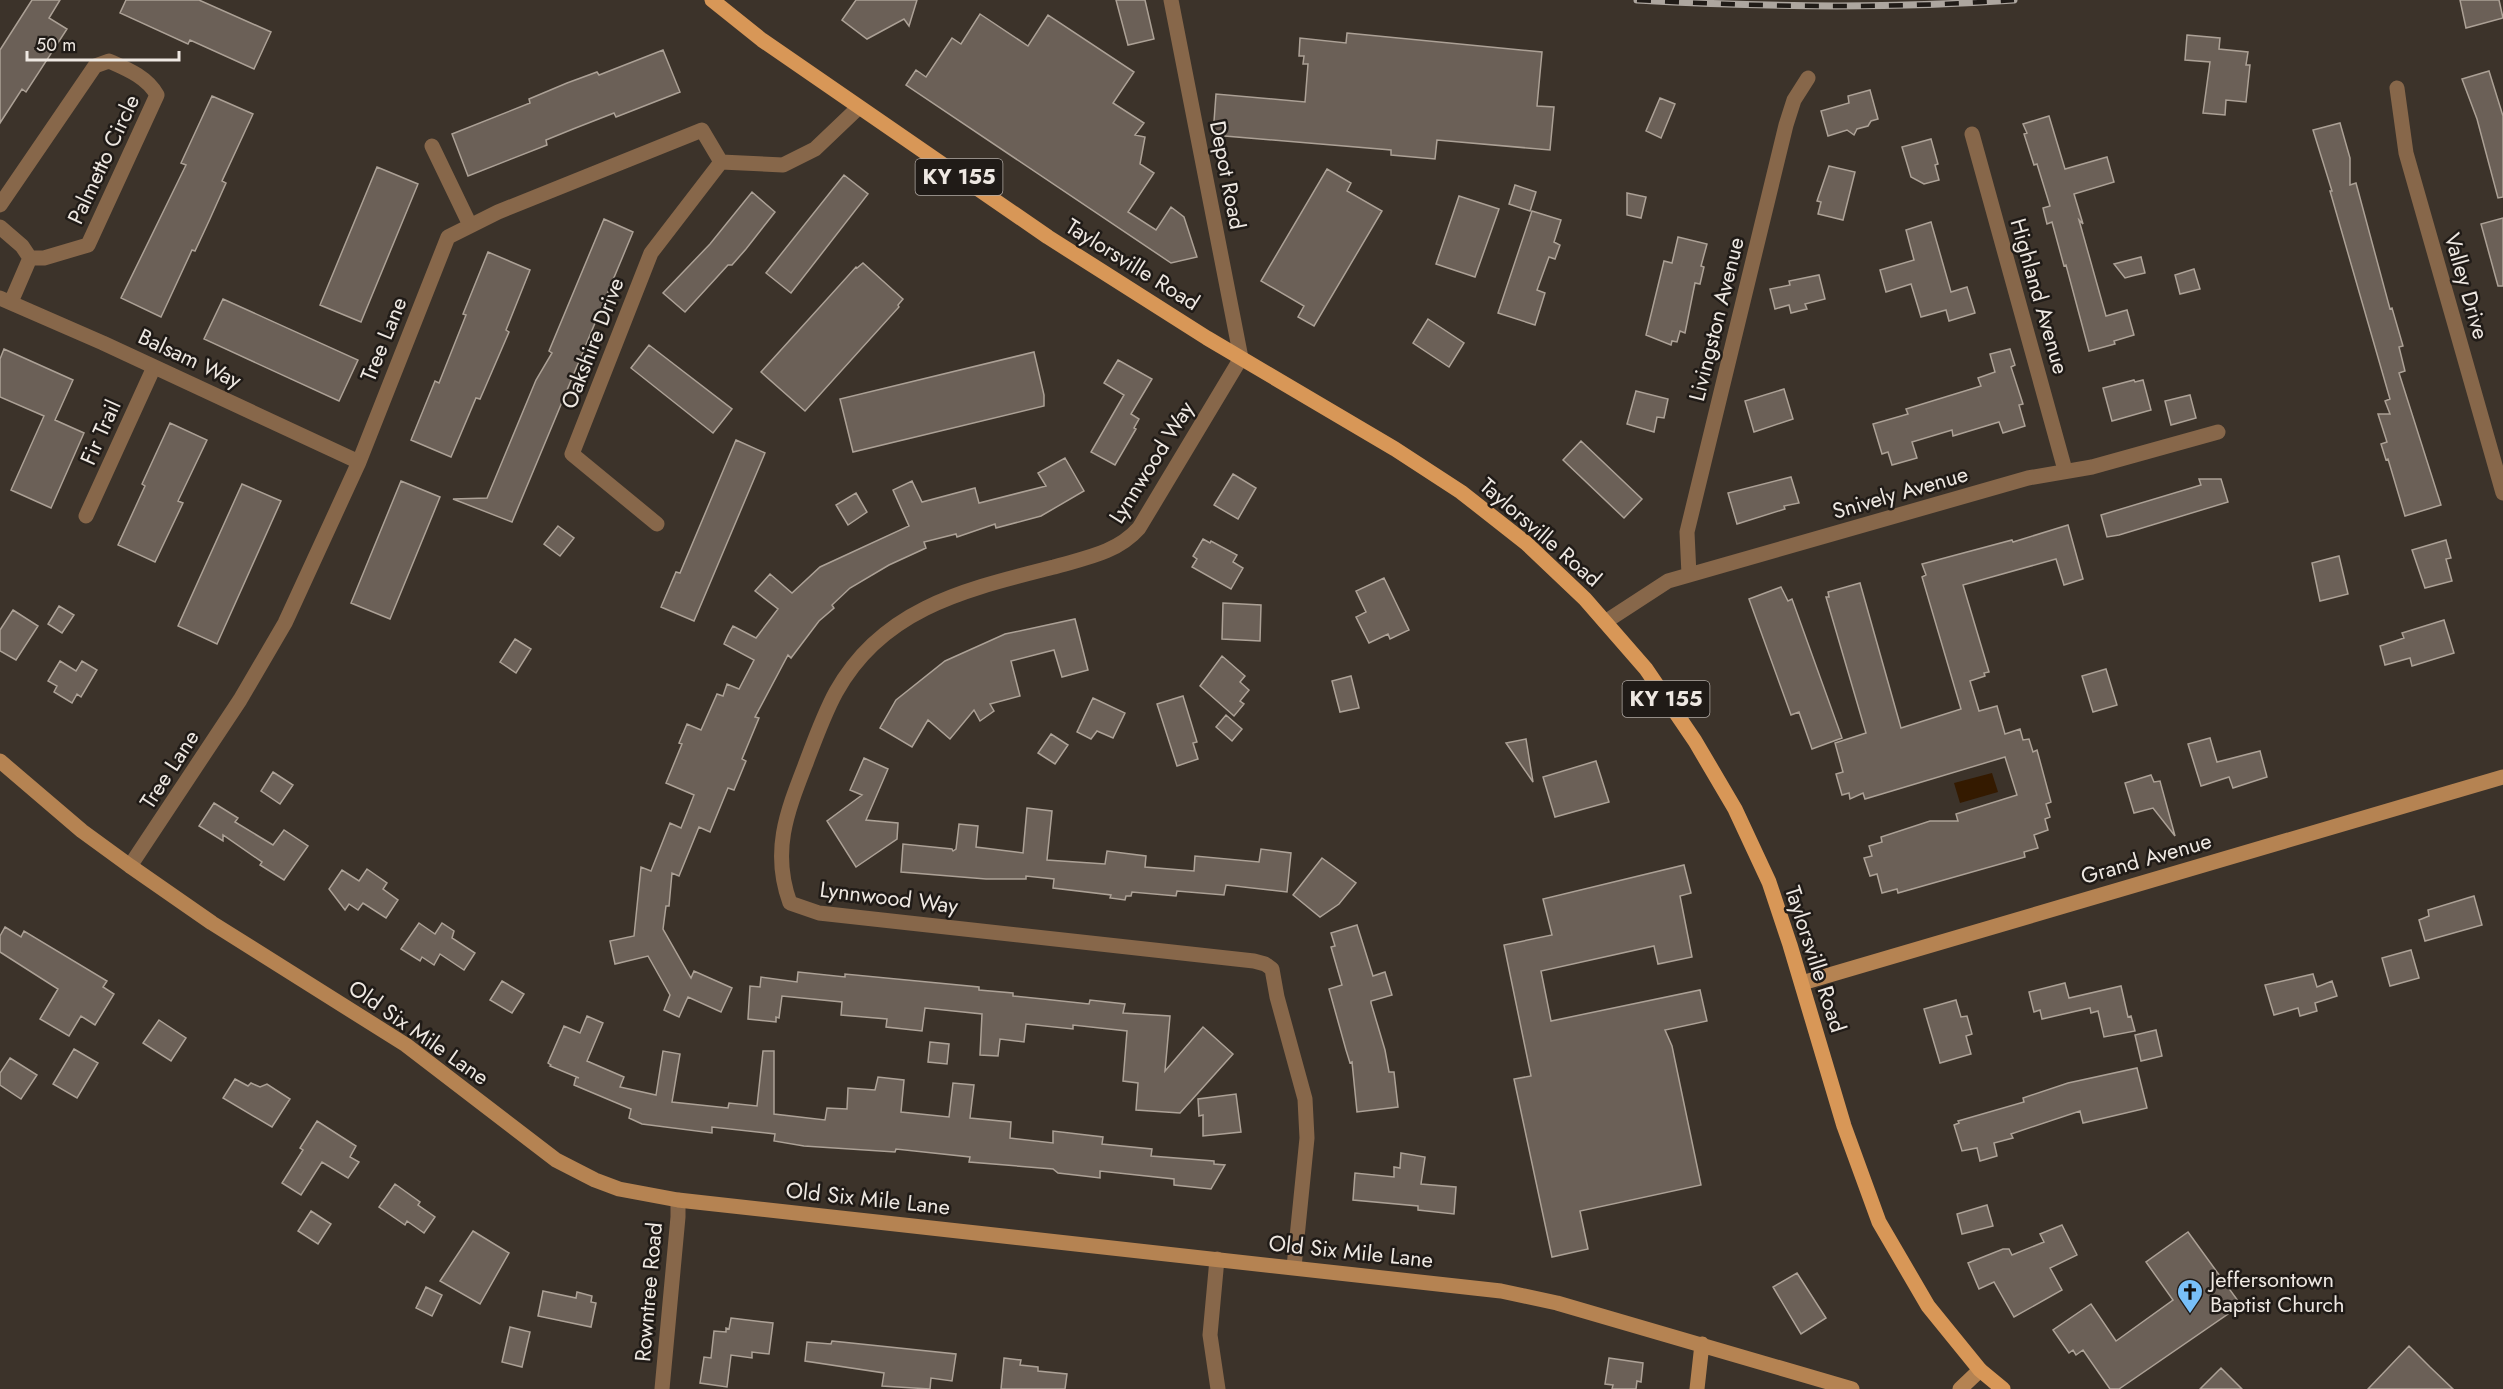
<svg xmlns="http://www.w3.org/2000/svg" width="2503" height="1389" font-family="Jost,sans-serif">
  <rect width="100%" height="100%" fill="#3c332a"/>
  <path fill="#341a00" d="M1992,773L1998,792L1960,803L1954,783Z"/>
  <path fill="#6b6057" stroke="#aca196" stroke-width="1.5" d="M32,0H60L49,18L67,29L26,92L22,89L0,123V50Z
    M126,0H199L271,32L254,69L190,40L188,44L120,13Z
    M856,0H917L909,26L904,19L867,39L842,20Z
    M1116,0H1145L1154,39L1128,45Z
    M2460,0H2499L2503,18L2466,28Z
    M980,14L1028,46L1048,15L1134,72L1113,103L1144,123L1135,135L1145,137L1140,164L1154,173L1128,212L1156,230L1171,207L1184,217L1197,257L1171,263L906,85L916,70L926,77L952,38L961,44Z
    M1347,33L1542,52L1537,106L1554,107L1550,150L1437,140L1435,159L1391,155V150L1213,135L1216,94L1305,102L1308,64H1303L1304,56H1299L1300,38L1346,43Z
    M2187,35L2220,38L2219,49L2248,52L2246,65H2250L2246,102L2226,100L2225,115L2203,113L2210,62L2185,60Z
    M663,50L680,92L616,117L614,113L573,129L546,140L547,145L468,176L452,134L530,103L529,99L567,83L597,72L599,75Z
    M2489,71L2503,116V197L2498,198L2477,119L2462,79Z
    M1870,90L1878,119L1871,121L1868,126L1857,129L1854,135L1847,130L1828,136L1821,111L1849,103L1848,96Z
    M212,96L253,114L222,181L226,183L209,221L195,251L192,250L161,317L121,298L186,165L181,163Z
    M1660,98L1675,104L1661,138L1646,131Z
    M2049,116L2065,169L2107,157L2114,182L2074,194L2083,224L2079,220L2106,316L2127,310L2134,335L2114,341L2115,344L2089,351L2066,265L2064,266L2052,222L2047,224L2043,208L2050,206L2037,164L2034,165L2024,134L2027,133L2023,124Z
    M2340,123L2350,158V185L2356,183L2390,309L2392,308L2403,346L2399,347L2405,371L2399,373L2441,505L2405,516L2388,459L2386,460L2381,444L2387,442L2378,414H2390L2385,401L2390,399L2330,191H2332L2313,130Z
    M1931,139L1938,164L1935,165L1939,180L1924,184L1911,177L1902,147Z
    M1829,166L1855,172L1843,220L1818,214L1821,202L1817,201Z
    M377,167L418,184L361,322L320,305Z
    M1327,169L1351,183L1347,191L1382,211L1314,326L1298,317L1304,306L1261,281Z
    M844,175L868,194L791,293L766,273Z
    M1515,185L1536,192L1530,211L1509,204Z
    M752,192L775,212L746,249L732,265H728L685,312L663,293L710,244Z
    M1627,193L1646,197L1641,218L1627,215Z
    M1459,196L1499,209L1475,277L1436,264Z
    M1532,211L1561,220L1554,242L1560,245L1555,259L1549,257L1537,290L1545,293L1535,325L1498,313Z
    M2503,218V286H2498L2481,224Z
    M604,219L633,232L512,522L453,499L487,498L536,380L552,353L549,351Z
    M1931,222L1951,292L1967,287L1975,313L1949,321L1946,310L1921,317L1911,284L1886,292L1880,270L1914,260L1906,230Z
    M1678,237L1707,244L1701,266L1704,267L1700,284L1695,283L1685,333L1680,331L1677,342L1672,341L1671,345L1646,335L1664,261L1672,263Z
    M488,252L530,270L506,330L509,332L484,390L480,399L476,398L451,457L411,440L435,381L439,383L466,315L463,314Z
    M2141,257L2145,273L2132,276L2125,278L2114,264Z
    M863,263L903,299L898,305L899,307L805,411L761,372L856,267L857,268Z
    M2194,269L2200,289L2180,294L2175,275Z
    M1819,275L1825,299L1805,304L1807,309L1791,313L1789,305L1775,309L1770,289L1790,285L1789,281Z
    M223,299L358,360L339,401L204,339Z
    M1428,319L1464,343L1449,367L1413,343Z
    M649,345L732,409L713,433L631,368Z
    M4,349L73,380L55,420L84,433L51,508L11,490L44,416L0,397V359Z
    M2010,349L2015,365L2011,367L2023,404L2019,405L2025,426L2003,433L1999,422L1953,436L1952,430L1912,442L1917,458L1892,465L1888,452L1882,454L1873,424L1908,414L1906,409L1981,386L1978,378L1995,372L1990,354Z
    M1034,352L1044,395V406L853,452L840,399Z
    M1118,360L1152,379L1131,414L1139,419L1134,428L1136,429L1115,465L1091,452L1124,395L1104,383Z
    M2134,380L2135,382L2143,380L2151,410L2112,421L2103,388Z
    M1784,389L1793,419L1754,432L1745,401Z
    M1636,391L1668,399L1664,418L1657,417L1654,432L1627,424Z
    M2190,395L2196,418L2171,425L2165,401Z
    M170,423L207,440L178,501L183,503L155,562L118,545L145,486L142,484Z
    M736,440L765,453L694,621L661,607L676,572L680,573Z
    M1581,441L1642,499L1624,518L1563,460Z
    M1065,458L1084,491L1041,516L996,528L995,524L957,537L956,534L924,542L926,548L889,565L850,588L832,605L834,608L819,621L791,658L788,655L755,717L759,718L742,759L746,761L734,790L728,788L710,832L699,827L679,876L672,873L669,906H666L663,929L691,978L694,971L732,988L721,1012L688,997L679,1017L664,1010L670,995L648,956L615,964L610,941L634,936L641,867L651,871L670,823L681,828L694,795L666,783L682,744L679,743L687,724L701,730L717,694L723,696L727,684L739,689L754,660L724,644L728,635L733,626L756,638L778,609L755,591L770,574L792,593L820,567L909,526L893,490L912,481L922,502L975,488L979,503L1046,486L1038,473Z
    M1233,474L1256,488L1238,519L1214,505Z
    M1791,477L1799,503L1784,506L1785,509L1737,524L1728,493Z
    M2199,479H2221L2228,502L2119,535L2107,537L2101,515L2201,485Z
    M401,481L440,497L390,619L351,603Z
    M242,484L281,501L217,644L178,626Z
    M856,493L867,512L848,525L836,505Z
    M2068,525L2083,579L2064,585L2056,559L1963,585L1989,672L1984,673L1985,676L1970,681L1979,711L1997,706L2005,734L2020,729L2023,740L2029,739L2033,752L2037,750L2051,802L2046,804L2050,817L2045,819L2048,830L2034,835L2038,848L2024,852L2025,857L1898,893L1897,889L1882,893L1877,874L1870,876L1864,858L1872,856L1869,846L1882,842L1881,837L1930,821H1958L1956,814L2017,795L2005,757L1865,799L1863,793L1850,799L1849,793L1842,795L1836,774L1843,772L1835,743L1866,733L1826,597H1829L1828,592L1860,583L1901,728L1961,709L1922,577L1926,575L1922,564L2012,540L2013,542Z
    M558,526L574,538L560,556L544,544Z
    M1203,539L1210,543L1211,541L1237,555L1233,562L1243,568L1231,589L1192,567L1197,559L1193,556Z
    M2446,540L2451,558L2446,559L2452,581L2425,588L2412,550Z
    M2339,556L2348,594L2320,601L2312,563Z
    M1384,578L1409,630L1390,639L1388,634L1369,643L1356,617L1366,612L1356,591Z
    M1781,587L1788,601L1792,599L1842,738L1812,749L1799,712L1791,715L1749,599Z
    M1223,603L1261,605L1260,641L1222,639Z
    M59,606L74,615L62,633L48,624Z
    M13,610L38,626L16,660L0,651V630Z
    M1075,619L1088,670L1062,677L1054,650L1011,661L1020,696L990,704L994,711L980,721L974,710L950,739L928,720L912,747L880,728L896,700L945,661L1005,634Z
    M2444,620L2454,653L2412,666L2410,658L2385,665L2380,646L2404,638L2402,633Z
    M515,639L531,649L516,673L500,662Z
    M1222,656L1245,676L1240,682L1249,690L1240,701L1244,704L1234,716L1200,686Z
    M60,661L76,671L82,661L97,670L81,697L77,694L72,703L54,692L57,686L48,681Z
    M2106,669L2117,705L2093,712L2082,676Z
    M1351,676L1359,708L1340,712L1332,681Z
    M1183,696L1197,742L1193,743L1198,759L1177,766L1157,704Z
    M1093,698L1125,713L1113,738L1097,731L1091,739L1077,732Z
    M1226,715L1242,729L1232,741L1216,727Z
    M1051,734L1068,745L1055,764L1038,753Z
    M2210,738L2217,762L2260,751L2267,777L2233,788L2229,777L2201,786L2188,744Z
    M1526,739L1533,782L1506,743Z
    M864,758L888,769L866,820L898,823L897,839L856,867L827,821L862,795L850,790Z
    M1596,761L1609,802L1555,817L1543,777Z
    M273,772L293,785L280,804L261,791Z
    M2151,775L2154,782L2160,781L2175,836L2153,808L2134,813L2125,783Z
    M214,803L238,818L235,822L273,845L284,830L308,846L284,880L260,865L262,862L223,835V841L199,826Z
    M1027,808L1052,811L1047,860L1105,864L1107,851L1146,856L1145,867L1194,871L1195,856L1259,862L1261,849L1291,853L1287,892L1226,885L1224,895L1177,891L1176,896L1132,892L1131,896H1126L1125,900L1110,898L1111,895L1053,888L1054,879L1026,876V879H986L901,872L903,844L952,849L953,851L956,849L959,824L978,826L976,847L1023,853Z
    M1322,858L1356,883L1339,904L1320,917L1293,895Z
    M1684,865L1691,893L1680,896L1692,957L1658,964L1654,946L1541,971L1551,1021L1700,990L1707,1021L1665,1030L1672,1046L1701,1185L1580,1211L1588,1249L1552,1257L1514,1079L1531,1076L1504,945L1552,935L1543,899Z
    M367,869L387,883L383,889L398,900L386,918L363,903L358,910L349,904L345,910L329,889L342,870L359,881Z
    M2474,896L2482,925L2425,941L2419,920L2429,916L2428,910Z
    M419,923L435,934L442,923L454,931L452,938L475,953L464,970L440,954L434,965L422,957L420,961L401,949Z
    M1357,925L1373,976L1385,972L1392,995L1371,1001V1003L1385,1050L1389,1072H1394L1398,1107L1357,1112L1352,1062L1350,1063L1346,1050L1329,989L1342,985L1331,947L1335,946L1331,933Z
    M5,927L21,937L24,931L107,981L103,987L114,994L95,1025L81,1016L69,1036L40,1019L58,989L0,952V936Z
    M2411,950L2419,978L2390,986L2382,958Z
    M798,972L845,977V974L979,987V990L1013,993V996L1043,999L1089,1004L1090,1000L1125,1004L1123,1013L1170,1016L1165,1071L1203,1027L1233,1054L1180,1113L1136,1110L1138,1083L1123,1081L1127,1031L1073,1025V1029L1026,1024L1024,1042L1000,1039L998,1056L980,1055L982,1014L925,1008L922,1031L886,1027L887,1019L841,1015L842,1002L782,996L779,1018L776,1017V1022L748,1019L750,986L760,987L761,977L797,982Z
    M2313,974L2317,987L2332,981L2337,996L2315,1003L2317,1011L2300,1016L2298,1008L2274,1015L2265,985Z
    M502,981L524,994L512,1013L490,1000Z
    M2065,983L2069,998L2121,986L2128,1017L2131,1016L2135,1031L2104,1037L2098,1011L2091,1013L2090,1008L2042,1019L2040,1010L2034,1012L2029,992Z
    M1956,1000L1961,1017L1967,1016L1972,1034L1966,1036L1971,1054L1940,1063L1924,1009Z
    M587,1016L603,1023L587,1061L624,1077L620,1087L656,1095L663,1051L680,1054L672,1102L728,1108L729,1103L757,1106L763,1051H774V1114L825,1120L827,1108L847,1109L848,1088L875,1090L878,1077L904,1080L901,1112L949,1117L953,1083L974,1085L970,1118L1011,1122L1010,1138L1053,1143V1131L1103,1137L1102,1144L1152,1149L1151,1156L1214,1161V1164L1225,1165L1211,1189L1174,1185V1179L1100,1171V1178L1084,1176L1058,1173L1053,1169L969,1162L970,1157L896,1149L895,1152L804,1146L774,1141L775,1134L712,1127V1133L642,1124L629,1118L631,1109L574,1085L576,1077L579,1078L550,1066L551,1065L548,1063L564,1026L580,1033Z
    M159,1020L186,1038L171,1061L143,1043Z
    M2156,1030L2162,1056L2141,1061L2135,1035Z
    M930,1042L949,1044L947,1064L928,1062Z
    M74,1049L98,1063L77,1098L53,1084Z
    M10,1058L37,1075L21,1099L0,1085V1073Z
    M2137,1068L2147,1108L2083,1123L2080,1111L2011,1134L2013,1138L1994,1143L1997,1156L1980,1161L1977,1148L1962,1151L1954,1125L1959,1123L1958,1121L2024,1102L2023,1098L2068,1083Z
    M235,1079L248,1086L251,1083L260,1087L267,1084L290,1099L272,1127L223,1098Z
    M1236,1094L1241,1132L1203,1136V1115L1199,1116L1198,1099Z
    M317,1121L356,1146L350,1157L359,1162L348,1178L322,1162L301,1195L282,1183L303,1150L300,1148Z
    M1401,1153L1425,1157L1421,1184L1456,1187L1454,1214L1418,1210V1206L1353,1200L1355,1173L1394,1177V1167L1400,1168Z
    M395,1184L420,1202L418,1205L435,1217L424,1233L407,1221L405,1225L379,1207Z
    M1987,1205L1993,1226L1962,1234L1957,1214Z
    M311,1211L331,1224L318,1244L298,1231Z
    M2062,1225L2077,1255L2050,1268L2062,1290L2014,1317L1994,1282L1979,1289L1968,1263L2003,1249H2009L2012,1255L2044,1242L2040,1234Z
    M473,1231L509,1253L480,1304L440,1281Z
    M2188,1232L2241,1305L2119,1389H2110L2083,1350L2076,1355L2073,1350L2069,1353L2053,1330L2091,1304L2116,1341L2173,1300L2146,1262Z
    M1797,1273L1826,1318L1801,1334L1773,1287Z
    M426,1287L442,1295L432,1316L416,1308Z
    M543,1291L576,1298L577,1292L592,1296L591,1302L596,1303L591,1327L538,1316Z
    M731,1318L773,1323L769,1354L752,1352V1358L731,1355L727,1387L700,1383L704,1357L711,1358L714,1331L726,1332V1328L729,1329Z
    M510,1327L530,1332L522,1367L502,1362Z
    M832,1341L956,1354L952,1381L931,1378L930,1389L882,1386L884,1373L805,1361L807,1342L831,1344Z
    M2409,1346L2430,1367L2453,1389H2368Z
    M1004,1358L1021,1360L1020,1365L1038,1367V1371L1067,1374L1065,1389H1001Z
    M1609,1358L1643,1363L1641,1382L1637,1381L1636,1389H1612L1613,1385L1605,1384Z
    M2221,1368L2242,1389H2200Z"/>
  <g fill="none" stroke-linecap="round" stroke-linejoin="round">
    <path stroke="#87674a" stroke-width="15" d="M1171,0L1241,358L1139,528C1117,553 1085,558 1054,567C968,589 883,607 836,692C824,714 815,739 806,763C787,812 771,851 790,903L819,913L1254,961L1265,964L1272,969L1277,997L1305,1099L1307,1138L1294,1267
      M2397,88L2406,153L2503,493
      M1972,134L2065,470
      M432,146L470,225
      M0,205L95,66L109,61C127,69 147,77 157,95L88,245L44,258H30
      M0,227L22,246L30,258
      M0,298L103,343L359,462
      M11,302L30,258
      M86,516L154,367
      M657,524L572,454L651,253L721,162
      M1689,575L1687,532L1786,125L1794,100L1808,78
      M1605,622L1668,581L2028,478L2092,467L2218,432
      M130,866L240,700L285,623L359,462L448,237L498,212L702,130L721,162L783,165L815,149L858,108
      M1217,1259L1210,1335L1218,1389
      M662,1389L678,1217V1200"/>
    <path stroke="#b58352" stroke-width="15" d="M0,761L82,831L130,866L212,923L406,1045L556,1160L595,1180L619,1189L678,1200L1501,1291L1557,1303L1852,1389
      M1802,983L2503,777
      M1697,1389L1702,1344
      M1960,1389L1980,1370"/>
    <path stroke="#d89757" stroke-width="15" d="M712,0L762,40L1048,237L1207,338L1395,449L1461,492L1526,543L1585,599L1646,669L1695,741L1735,809L1769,882L1790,945L1844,1126L1879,1222L1928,1306L1980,1370L2003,1389"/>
    <defs>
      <path id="rail" d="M1637,0C1763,7 1888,9 2014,0"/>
    </defs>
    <use href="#rail" stroke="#ada69f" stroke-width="7"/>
    <use href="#rail" stroke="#201b17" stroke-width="4.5" stroke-dasharray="14" stroke-linecap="butt"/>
  </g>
  <defs>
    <symbol id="church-pin" viewBox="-11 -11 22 30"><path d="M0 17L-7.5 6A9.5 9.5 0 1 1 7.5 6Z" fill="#78bff8" stroke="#201b17"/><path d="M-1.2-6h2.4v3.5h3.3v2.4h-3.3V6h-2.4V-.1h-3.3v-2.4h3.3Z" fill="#111"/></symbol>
  </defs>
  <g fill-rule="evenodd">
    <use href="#church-pin" x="2175" y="1277" width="30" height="40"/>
  </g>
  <g text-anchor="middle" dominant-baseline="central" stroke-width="5" stroke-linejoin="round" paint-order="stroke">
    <g fill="#201b17" stroke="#b0aaa5" stroke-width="1.5">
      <rect x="915.5" y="159" width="87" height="36" rx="4.5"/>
      <rect x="1622.5" y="681" width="87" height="36" rx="4.5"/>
    </g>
    <g font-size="21" font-weight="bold" fill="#eee8e2">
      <text x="959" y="177">KY 155</text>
      <text x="1666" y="699">KY 155</text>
    </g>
    <g font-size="22" fill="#eee8e2" stroke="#201b17">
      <text transform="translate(103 159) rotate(-65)">Palmetto Circle</text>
      <text transform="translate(1228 175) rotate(79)">Depot Road</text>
      <text transform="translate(1133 264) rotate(32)">Taylorsville Road</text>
      <text transform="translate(2467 286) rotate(74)">Valley Drive</text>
      <text transform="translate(2040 296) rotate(74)">Highland Avenue</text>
      <text transform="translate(1716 319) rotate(-76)">Livingston Avenue</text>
      <text transform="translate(383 339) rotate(-68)">Tree Lane</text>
      <text transform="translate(592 343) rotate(-69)">Oakshire Drive</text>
      <text transform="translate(190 358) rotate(25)">Balsam Way</text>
      <text transform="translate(100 432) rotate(-66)">Fir Trail</text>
      <text transform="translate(1151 462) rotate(-58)">Lynnwood Way</text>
      <text transform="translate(1900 492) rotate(-16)">Snively Avenue</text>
      <text transform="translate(1541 532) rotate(41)">Taylorsville Road</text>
      <text transform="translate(169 769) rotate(-57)">Tree Lane</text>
      <text transform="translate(2146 858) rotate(-16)">Grand Avenue</text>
      <text transform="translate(889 897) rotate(7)">Lynnwood Way</text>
      <text transform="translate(1816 959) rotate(72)">Taylorsville Road</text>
      <text transform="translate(419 1032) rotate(35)">Old Six Mile Lane</text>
      <text transform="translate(868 1198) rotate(6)">Old Six Mile Lane</text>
      <text transform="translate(1351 1251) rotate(6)">Old Six Mile Lane</text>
      <text transform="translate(648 1292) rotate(-85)">Rowntree Road</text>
    </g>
    <g font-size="22" fill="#eee8e2" stroke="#201b17" text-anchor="start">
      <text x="2210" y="1279">Jeffersontown<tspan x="2210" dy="25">Baptist Church</tspan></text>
    </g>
  </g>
  <path d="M27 51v9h152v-9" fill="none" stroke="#eee8e2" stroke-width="3"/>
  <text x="36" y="51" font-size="18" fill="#eee8e2" stroke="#201b17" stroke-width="4.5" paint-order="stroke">50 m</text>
</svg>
